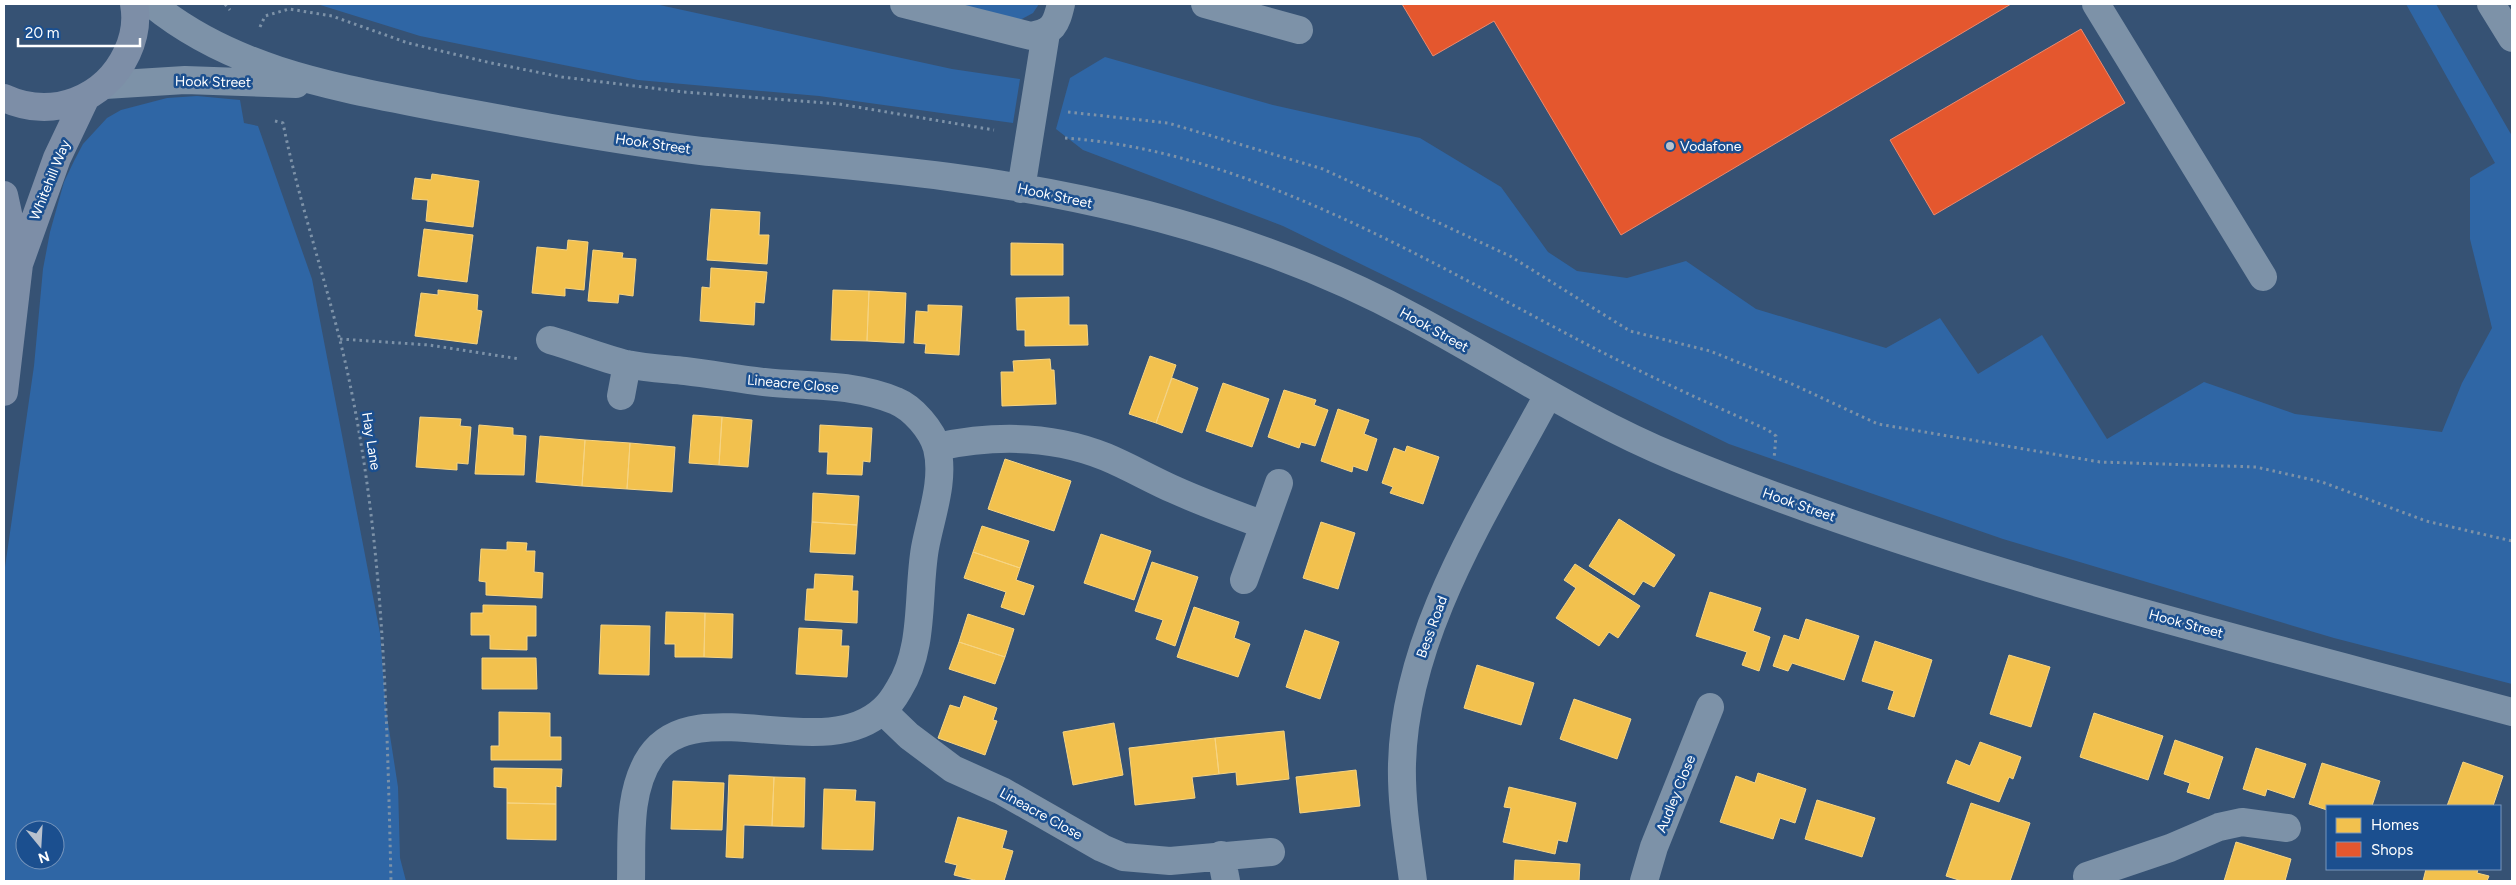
<svg xmlns="http://www.w3.org/2000/svg" width="2516" height="885" font-family="Figtree,sans-serif">
  <rect width="100%" height="100%" fill="#365274"/>
  <path fill="#2f66a5" fill-rule="evenodd" d="M317,4H655L952,69L1020,79L1013,123L819,96L638,80L420,36Z
    M943,4H1039L1033,13L1020,20Z
    M2406,4H2436L2512,136V684L2334,638L2003,539L1729,444L1283,226L1083,150L1056,129L1070,78L1105,57L1273,105L1420,138L1501,187L1548,252L1577,271L1627,278L1686,261L1756,309L1886,348L1940,318L1978,374L2042,335L2107,439L2204,382L2295,414L2442,432L2462,383L2492,328L2470,239V178L2495,163Z
    M197,96L240,100L244,123L258,126L312,279L380,633L386,710L398,787L400,858L406,881H4V574L34,366L43,269L50,232L64,182L74,161L83,144L107,118L121,110L167,98ZM25,830H55V860H25Z"/>
  <path fill="#f2c14e" stroke="#f6d483" d="M432,174L479,181L473,227L426,221L428,200L412,199L415,178L431,180Z
    M711,209L760,212L759,235H769L767,264L707,260Z
    M424,229L473,235L467,282L418,276Z
    M568,240L588,242L584,290L565,288V296L532,293L537,247L567,250Z
    M1011,243L1063,244V275H1011Z
    M593,250L623,253L622,258L636,259L633,296L619,294L618,303L588,301Z
    M711,268L767,272L764,303L755,302L754,325L700,321L702,287L710,288Z
    M438,290L478,295L477,310L482,311L477,344L415,336L421,293L438,295Z
    M833,290L869,291L867,341L831,340Z
    M869,291L906,293L904,343L867,341Z
    M1069,297V325H1087L1088,345L1025,346V330H1017L1016,298Z
    M928,305L962,306L959,355L925,353L926,344L914,343L916,311L928,312Z
    M1150,356L1176,365L1156,423L1129,414Z
    M1050,359L1051,370H1054L1056,404L1002,406L1001,372H1014L1013,361Z
    M1172,378L1198,388L1182,433L1156,423Z
    M1223,383L1269,399L1252,447L1206,431Z
    M1284,390L1316,400L1314,405L1328,410L1315,446L1301,442L1299,448L1268,437Z
    M1338,409L1369,420L1364,434L1377,439L1367,471L1353,466L1352,472L1321,461Z
    M693,415L722,417L719,465L689,463Z
    M420,417L461,419L460,426L471,427L468,464L457,463V470L416,467Z
    M722,417L752,420L748,467L719,465Z
    M479,425L513,428V435L526,436L524,475L475,474Z
    M820,425L872,428L870,462L863,461L862,475L827,474L828,452H819Z
    M540,436L585,440L582,486L536,482Z
    M585,440L630,443L627,489L582,486Z
    M630,443L675,447L672,492L627,489Z
    M1407,446L1439,457L1423,504L1390,493L1393,487L1382,483L1394,448L1405,452Z
    M1005,459L1071,481L1054,531L988,509Z
    M813,493L859,496L857,525L812,522Z
    M1619,519L1675,555L1654,587L1643,581L1634,595L1589,566Z
    M812,522L857,525L855,554L810,552Z
    M1321,522L1355,533L1338,589L1303,578Z
    M982,526L1029,541L1020,568L973,552Z
    M1101,534L1151,551L1134,600L1084,583Z
    M507,542L527,543L526,551H535L534,572L543,573L542,598L486,595V582L479,581L481,549L507,550Z
    M973,552L1020,568L1016,580L1034,586L1024,615L1001,607L1006,592L964,578Z
    M1152,562L1198,577L1175,646L1156,639L1163,620L1135,611Z
    M1575,564L1640,606L1618,638L1609,632L1599,646L1556,618L1576,588L1564,580Z
    M815,574L853,576L852,591H858L857,623L805,620L807,589H814Z
    M1710,592L1761,608L1753,631L1770,637L1759,671L1742,665L1747,652L1696,636Z
    M483,605L536,606V636H527V650L490,649V635H471V613H483Z
    M1194,607L1239,622L1234,638L1250,644L1238,677L1177,657Z
    M666,612L705,613L704,657H675V644H665Z
    M705,613L733,614L732,658L704,657Z
    M968,614L1014,629L1005,657L959,642Z
    M1806,619L1859,636L1844,680L1792,663L1788,671L1773,666L1784,635L1799,640Z
    M601,625L650,626L649,675L599,674Z
    M799,628L842,630L841,646H849L847,677L796,674Z
    M1305,630L1339,642L1320,699L1286,687Z
    M1875,641L1932,660L1914,717L1888,709L1894,691L1862,681Z
    M959,642L1005,657L995,684L949,669Z
    M2009,655L2050,667L2031,727L1990,714Z
    M482,658H536L537,689H482Z
    M1477,665L1534,683L1521,725L1464,708Z
    M964,696L997,708L993,720L997,721L985,755L938,738L950,705L960,708Z
    M1574,699L1631,719L1617,759L1560,739Z
    M499,712L550,713V737H561V760H491V746H499Z
    M2094,713L2163,736L2148,780L2080,757Z
    M1114,723L1123,775L1073,785L1063,732Z
    M1284,731L1289,779L1237,785L1236,772L1219,774L1215,738Z
    M1215,738L1219,774L1192,777L1195,798L1135,805L1129,748Z
    M2175,740L2223,757L2209,799L2187,792L2190,783L2164,774Z
    M1980,742L2021,757L2013,779L2009,777L1999,802L1947,783L1956,760L1970,766Z
    M2256,748L2306,764L2294,798L2267,789L2265,796L2243,789Z
    M2463,762L2503,776L2493,806H2447Z
    M2322,763L2380,781L2372,806H2327V810L2309,804Z
    M494,768L562,769L561,787L556,786V804L507,803V788L494,787Z
    M1356,770L1360,806L1300,813L1296,777Z
    M1758,773L1806,789L1795,823L1780,818L1773,839L1720,822L1736,776L1755,783Z
    M729,775L774,777L772,826L744,825L743,858L726,857Z
    M774,777L805,778L804,827L772,826Z
    M673,781L724,783L722,830L671,829Z
    M1509,787L1576,803L1567,842L1558,840L1555,854L1503,842L1511,808L1504,807Z
    M824,789L856,790L855,801L875,802L873,850L822,849Z
    M1817,800L1875,818L1862,857L1805,839Z
    M507,803L556,804V840L507,839Z
    M1971,803L2030,823L2010,881H1962L1946,876Z
    M958,817L1007,831L1002,848L1013,851L1004,881H978L954,875L957,865L945,862Z
    M2236,842L2291,859L2285,881H2224Z
    M1515,860L1580,864L1579,881H1514Z
    M2426,869H2478L2477,873L2489,876L2487,881H2423Z"/>
  <path fill="#e4572e" stroke="#ec896d" d="M1402,4H2011L1621,235L1494,21L1433,56Z
    M2081,29L2125,103L1934,215L1890,140Z"/>
  <g fill="none" stroke-linecap="round" stroke-linejoin="round">
    <path stroke="#7d92a8" stroke-width="3" stroke-dasharray="2.5 4" stroke-linecap="butt" d="M225,4L230,10
      M260,27L265,16L289,9L332,16L408,43L491,63L562,77L684,92L839,104L994,130
      M1068,112L1168,123L1323,169L1510,256L1630,331L1710,351L1792,384L1878,424L2100,462L2256,467L2322,482L2426,521L2512,541
      M275,121L283,123C301,213 333,299 351,389C384,551 387,716 391,881
      M1065,138C1247,150 1431,263 1590,346C1648,376 1708,403 1768,430L1776,436L1774,459
      M340,339L429,345L520,359"/>
    <path stroke="#7d92a8" stroke-width="28" d="M152,4C235,72 341,88 442,108C528,124 614,140 701,151C784,160 867,166 949,177C1109,198 1271,240 1413,317C1501,364 1584,420 1677,458C1947,569 2231,636 2512,712
      M904,4L1031,36C1053,32 1056,25 1061,4
      M1205,4L1299,30
      M2096,4L2263,277
      M2491,4L2512,38
      M105,85L185,80L296,84
      M1021,189L1046,33
      M550,340C575,347 601,358 626,364C645,368 666,369 685,371C711,374 738,379 764,382C808,387 855,383 896,401C913,408 932,430 937,448C945,480 931,516 925,548C917,594 925,648 899,689C895,696 889,705 883,710C823,766 696,690 651,756C627,791 632,841 631,881
      M621,396L627,364
      M937,447C993,435 1052,435 1106,457C1130,467 1152,480 1175,490C1204,503 1234,514 1264,525L1279,483
      M1244,580L1264,525
      M883,711L909,736L953,769L1002,791L1102,848L1123,857L1170,861L1271,852
      M1221,855L1226,881
      M1413,881C1408,842 1401,804 1402,764C1405,632 1488,508 1548,395
      M1644,881L1654,847L1710,707
      M2088,881L2087,876L2170,848L2219,827L2242,822L2287,828"/>
    <path stroke="#7d8ea7" stroke-width="28" d="M4,98C52,120 105,100 127,53C134,38 137,20 134,4
      M4,195L19,264
      M4,392L19,264L57,158L86,97"/>
  </g>
  <circle fill="#b9c2ce" stroke="#1b4f8f" stroke-width="2" cx="1670" cy="146" r="5"/>
  <g text-anchor="middle" dominant-baseline="central" stroke-width="5" stroke-linejoin="round" paint-order="stroke">
    <g font-size="14" fill="#fff" stroke="#1b4f8f">
      <text transform="translate(213 82) rotate(1)">Hook Street</text>
      <text transform="translate(653 144) rotate(8)">Hook Street</text>
      <text transform="translate(50 180) rotate(-68)">Whitehill Way</text>
      <text transform="translate(1055 196) rotate(12)">Hook Street</text>
      <text transform="translate(1434 330) rotate(29)">Hook Street</text>
      <text transform="translate(793 384) rotate(5)">Lineacre Close</text>
      <text transform="translate(371 441) rotate(81)">Hay Lane</text>
      <text transform="translate(1799 505) rotate(19)">Hook Street</text>
      <text transform="translate(2186 624) rotate(15)">Hook Street</text>
      <text transform="translate(1432 627) rotate(-70)">Bess Road</text>
      <text transform="translate(1676 794) rotate(-68)">Audley Close</text>
      <text transform="translate(1041 814) rotate(29)">Lineacre Close</text>
    </g>
    <g font-size="14" fill="#fff" stroke="#1b4f8f" text-anchor="start">
      <text x="1680" y="146">Vodafone</text>
    </g>
  </g>
  <rect width="2516" height="885" fill="none" stroke="#ffffff" stroke-width="10"/>
  <rect x="2326" y="805" width="175" height="65" fill="#1b4f8f" stroke="#7695bc"/>
  <rect x="2336" y="818" width="25" height="15" fill="#f2c14e" stroke="#7695bc"/>
  <text x="2371" y="830" font-size="15" fill="#ffffff">Homes</text>
  <rect x="2336" y="842" width="25" height="15" fill="#e4572e" stroke="#7695bc"/>
  <text x="2371" y="855" font-size="15" fill="#ffffff">Shops</text>
  <g transform="translate(40 845) rotate(162)"><circle r="24" fill="#1b4f8f" stroke="#7695bc"/>
  <path d="M0-4L9 19L0 12L-9 19Z" fill="#b9c2ce"/>
  <text y="-8" font-size="14" font-weight="bold" text-anchor="middle" fill="#ffffff">N</text>
  </g>
  <path d="M18 38v8h122v-8" fill="none" stroke="#ffffff" stroke-width="2.5"/>
  <text x="25" y="38" font-size="15" fill="#ffffff" stroke="#1b4f8f" stroke-width="4" paint-order="stroke">20 m</text>
</svg>
